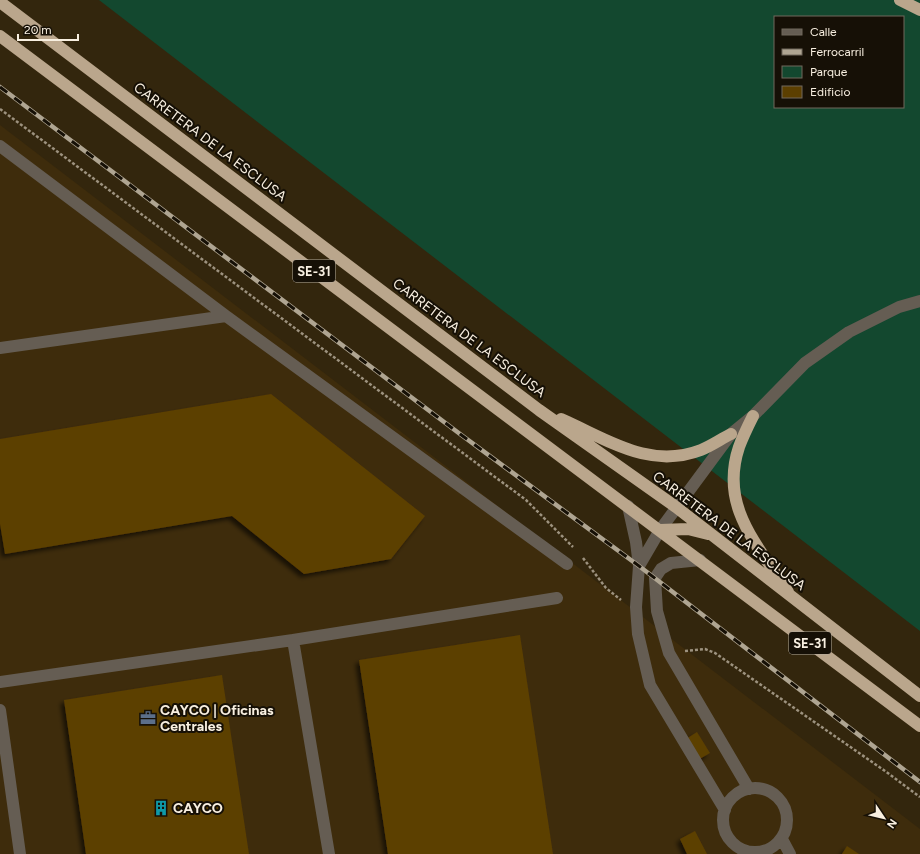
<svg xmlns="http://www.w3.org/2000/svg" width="920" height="854" font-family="Figtree,sans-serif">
  <defs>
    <filter id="shadow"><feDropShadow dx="-3.5" dy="3.5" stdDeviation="2" flood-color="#0009"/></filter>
  </defs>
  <rect width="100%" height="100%" fill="#33260d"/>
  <path fill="#3e2c0c" d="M0,125L920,829V854H0Z"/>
  <path fill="#13482f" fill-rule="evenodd" d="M99,0H920V631ZM775,17H903V107H775Z"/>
  <path fill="#5c3f00" filter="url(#shadow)" d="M271,394L425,516L391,559L304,574L232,516L5,554L0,524V439Z
    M520,635L553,854H388L359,660Z
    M222,675L249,854H86L64,700Z
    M697,732L710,753L698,760L686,739Z
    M695,831L707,854H687L680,839Z
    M847,846L859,854H842Z"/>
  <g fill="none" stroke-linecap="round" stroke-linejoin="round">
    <path stroke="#9d927f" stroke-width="2.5" stroke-dasharray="3 2" stroke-linecap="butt" d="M0,109L526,500L573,547
      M583,558L606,588L621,600
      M685,651L705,649L715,653L885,771L920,797"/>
    <path stroke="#655d53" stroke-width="12" d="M0,146L226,316L567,564
      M0,348L226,316
      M628,506L636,542L639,566L636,607L638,634L650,685L725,810
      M700,560L671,563L661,569L655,578L657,611L669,653L749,789
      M639,566L660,530L731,434L753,416L805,363L849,332L899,307L920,301
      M293,640L329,854
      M0,682L293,640L557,598
      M0,710L20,854
      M723 820a32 32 0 1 1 64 0a32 32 0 1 1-64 0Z
      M782,839L790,854"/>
    <path stroke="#baa68c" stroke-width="12" d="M900,0L920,10
      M0,2L539,410L676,507L920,696
      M0,36L920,726
      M753,416C748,426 743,436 739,447C719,507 758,545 788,592
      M561,419C607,439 649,470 701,450C711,446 721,439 731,434
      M660,530L688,529L708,534"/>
    <defs>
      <path id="rail" d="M0,87L460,434L639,566L920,782"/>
    </defs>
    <use href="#rail" stroke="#afa592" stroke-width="4.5"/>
    <use href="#rail" stroke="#161006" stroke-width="3" stroke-dasharray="9" stroke-linecap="butt"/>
  </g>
  <defs>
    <symbol id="office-bare" viewBox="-9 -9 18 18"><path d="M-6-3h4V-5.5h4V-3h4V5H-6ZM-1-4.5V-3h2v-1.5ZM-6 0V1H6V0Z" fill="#5c6f8a" stroke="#161006" stroke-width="2.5" paint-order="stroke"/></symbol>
    <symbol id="building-bare" viewBox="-9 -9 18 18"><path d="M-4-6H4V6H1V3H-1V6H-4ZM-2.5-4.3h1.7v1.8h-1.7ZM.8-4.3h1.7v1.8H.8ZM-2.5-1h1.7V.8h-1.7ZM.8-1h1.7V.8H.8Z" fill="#0f9aa8" stroke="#161006" stroke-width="2.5" paint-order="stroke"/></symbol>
  </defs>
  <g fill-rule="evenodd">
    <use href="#office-bare" x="137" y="707" width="22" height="22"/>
    <use href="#building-bare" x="150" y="797" width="22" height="22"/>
  </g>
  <g text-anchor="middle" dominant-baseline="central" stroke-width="4" stroke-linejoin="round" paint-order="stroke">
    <g fill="#161006" stroke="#b4ac9f" stroke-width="1">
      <rect x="293" y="260" width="42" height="22" rx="3"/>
      <rect x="789" y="632" width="42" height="22" rx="3"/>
    </g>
    <g font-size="13" font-weight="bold" fill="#f8efe0">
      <text x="314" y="271">SE-31</text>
      <text x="810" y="643">SE-31</text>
    </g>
    <g font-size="14" fill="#f8efe0" stroke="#161006">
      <text transform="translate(210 142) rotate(37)">CARRETERA DE LA ESCLUSA</text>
      <text transform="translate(469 338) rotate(37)">CARRETERA DE LA ESCLUSA</text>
      <text transform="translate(729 531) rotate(37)">CARRETERA DE LA ESCLUSA</text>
    </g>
    <g font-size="14" font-weight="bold" fill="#f8efe0" stroke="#161006" text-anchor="start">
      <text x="160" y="710">CAYCO | Oficinas<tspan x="160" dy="16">Centrales</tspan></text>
      <text x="173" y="808">CAYCO</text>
    </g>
  </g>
  <rect x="774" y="16" width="130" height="92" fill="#161006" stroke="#70695d"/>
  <rect x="782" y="29" width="20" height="6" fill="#655d53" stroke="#70695d"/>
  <text x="810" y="36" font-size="12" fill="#f8efe0">Calle</text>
  <rect x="782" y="49" width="20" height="6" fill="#afa592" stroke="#70695d"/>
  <text x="810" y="56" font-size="12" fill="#f8efe0">Ferrocarril</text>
  <rect x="782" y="66" width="20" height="12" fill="#13482f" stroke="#70695d"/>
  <text x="810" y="76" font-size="12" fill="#f8efe0">Parque</text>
  <rect x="782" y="86" width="20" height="12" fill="#5c3f00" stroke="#70695d"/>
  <text x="810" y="96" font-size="12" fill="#f8efe0">Edificio</text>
  <g transform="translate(884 818) rotate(125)" stroke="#161006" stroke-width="3" paint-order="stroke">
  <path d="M0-3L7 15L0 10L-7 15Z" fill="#f8efe0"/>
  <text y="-6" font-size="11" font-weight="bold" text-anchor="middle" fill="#f8efe0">N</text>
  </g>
  <path d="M18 34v6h60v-6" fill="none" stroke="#f8efe0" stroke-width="2"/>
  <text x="24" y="34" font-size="12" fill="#f8efe0" stroke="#161006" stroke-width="3" paint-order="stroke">20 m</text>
</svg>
